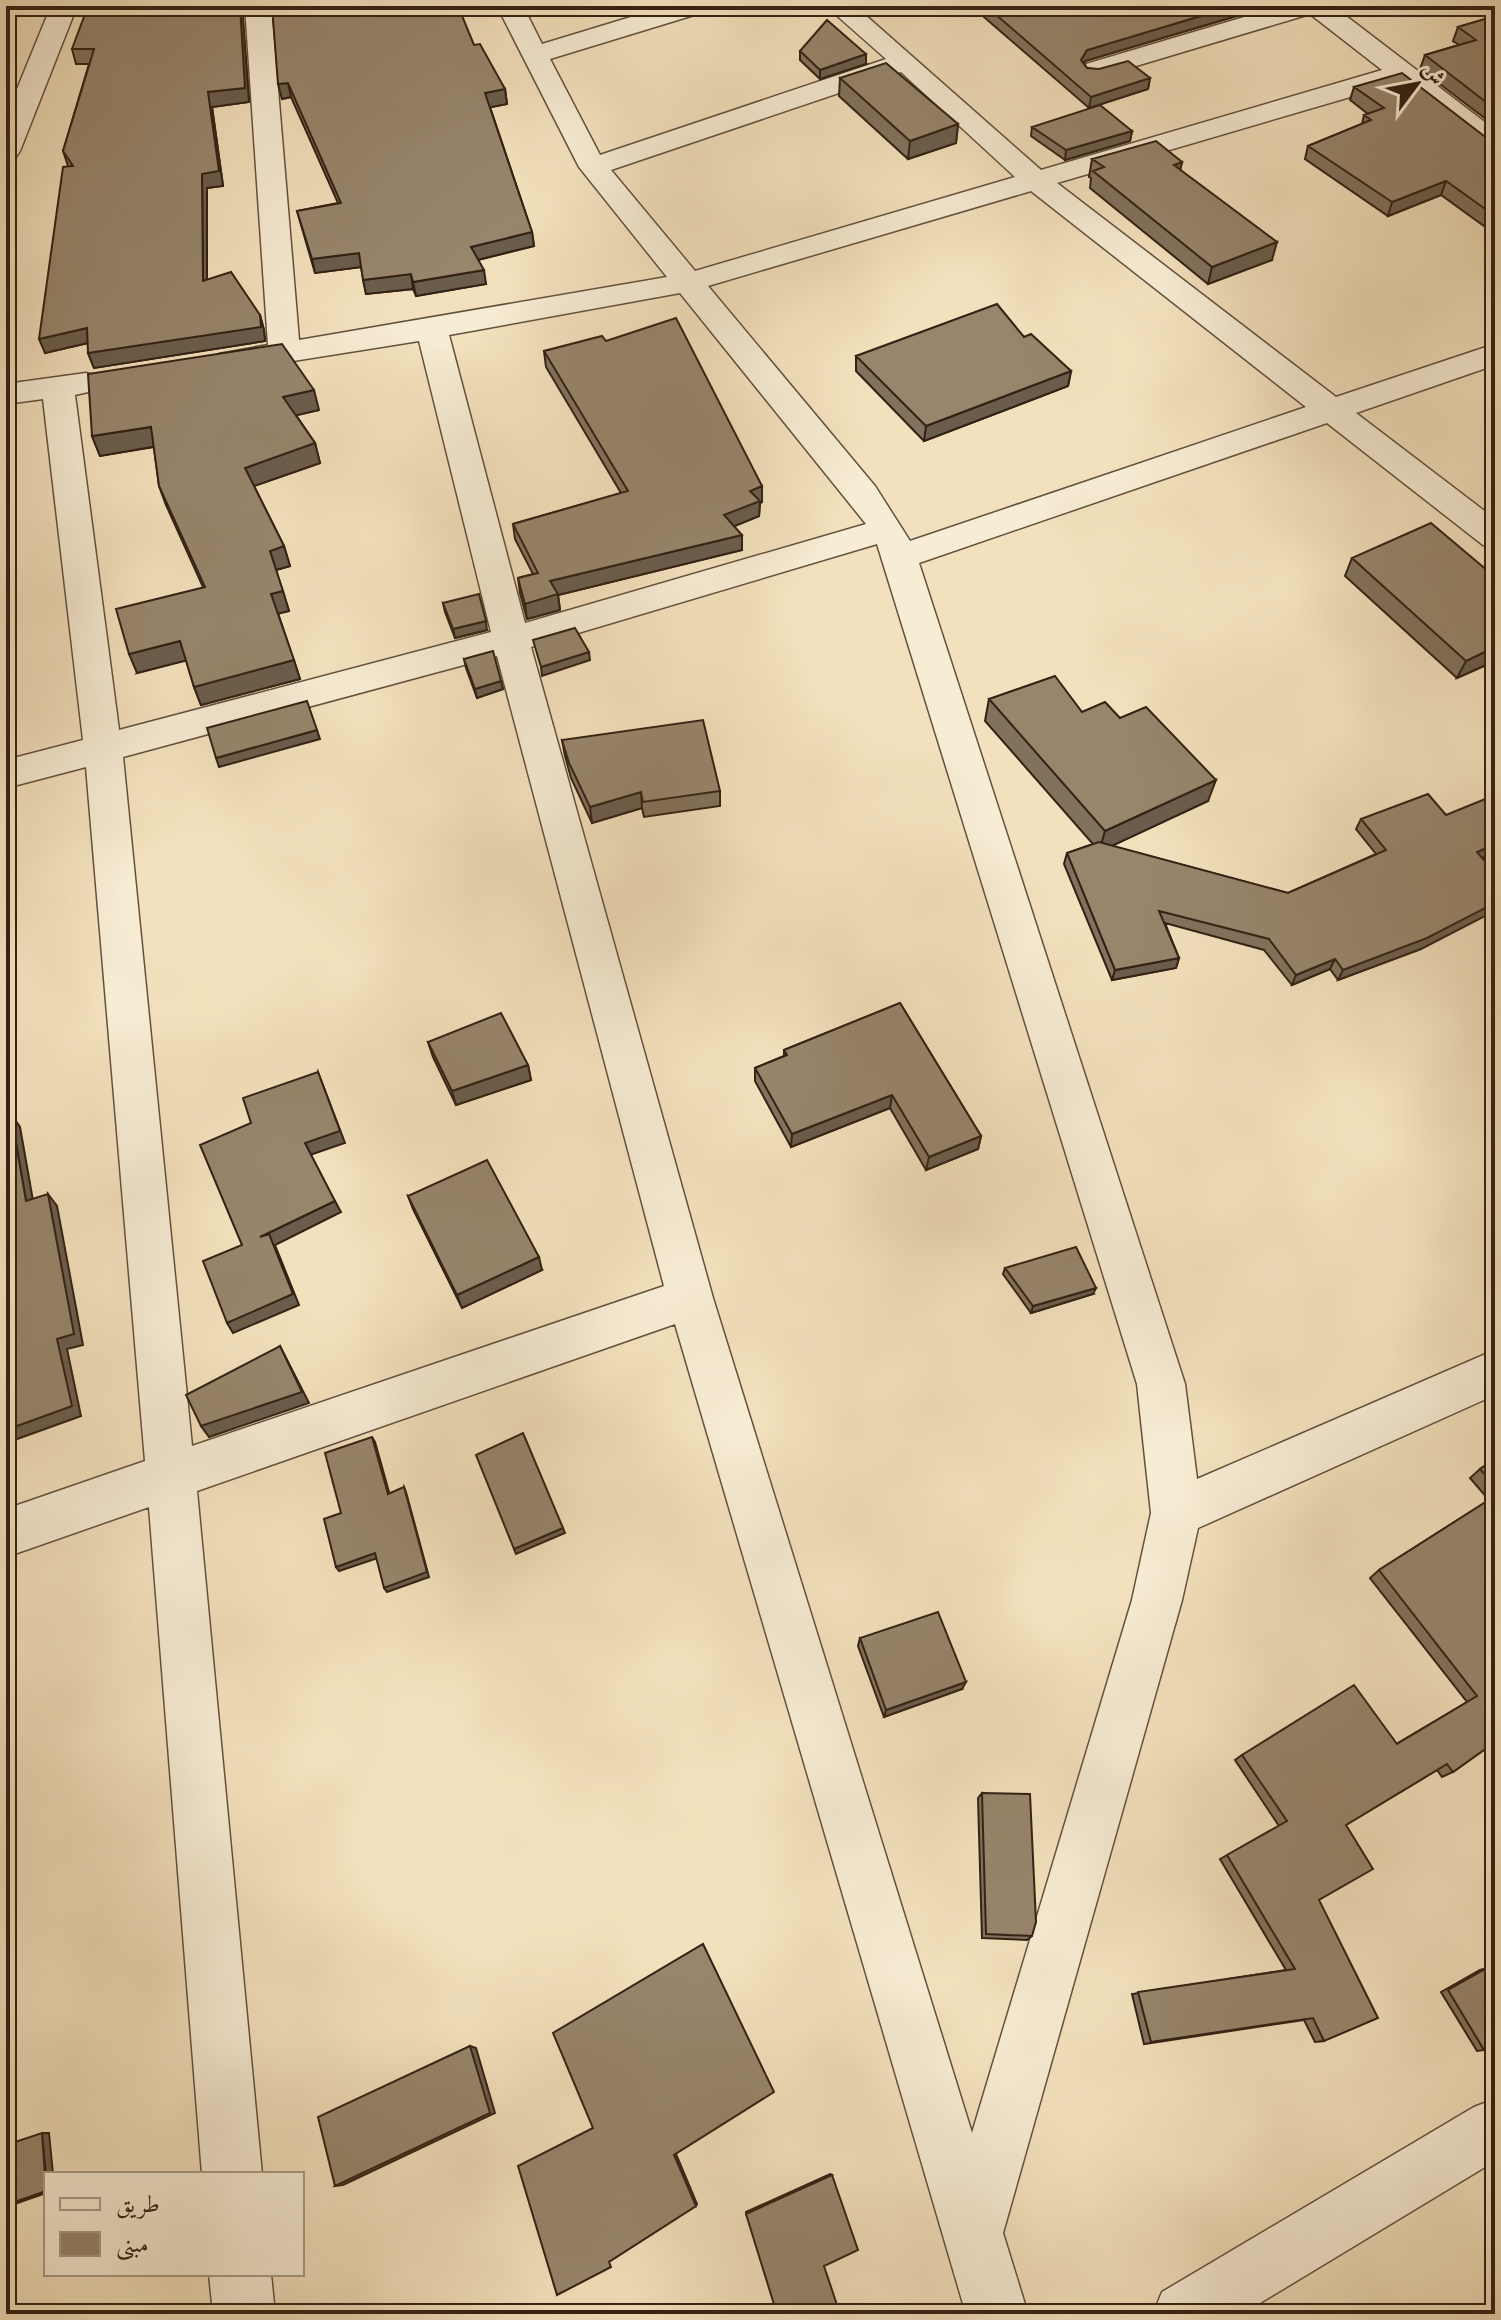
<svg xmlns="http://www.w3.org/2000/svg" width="1501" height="2320" font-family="'Libre Bodoni',Amiri,serif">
  <rect width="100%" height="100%" fill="#f3e1bd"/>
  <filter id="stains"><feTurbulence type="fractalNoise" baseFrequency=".0025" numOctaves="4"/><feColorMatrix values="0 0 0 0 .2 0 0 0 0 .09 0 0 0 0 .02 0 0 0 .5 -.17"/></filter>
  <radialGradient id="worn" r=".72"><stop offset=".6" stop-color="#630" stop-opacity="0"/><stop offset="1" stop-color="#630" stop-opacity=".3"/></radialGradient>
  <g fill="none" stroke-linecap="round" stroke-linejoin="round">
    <defs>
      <path id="minor" d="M51,6H77L20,151L16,157L6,160V116Z
        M245,6H271L299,340L667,277L579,167L497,6H523L542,44L667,6H708L704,12L550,59L600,155L886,59L826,6H855L1041,170L1382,70L1310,14L1096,78L1086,76L1082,70L1086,64L1281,6H1333L1495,130V153L1485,150L1398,83L1057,183L1336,397L1495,344V365L1356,413L1495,519V549L1483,545L1327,423L919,563L1185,1384L1197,1479L1495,1350V1395L1198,1528L1182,1600L1003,2233L1028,2314H966L675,1324L197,1491L262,2174H202L149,1507L6,1557V1509L145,1461L86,767L6,788V760L83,740L43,399L6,404V384L86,373L97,376L102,383L97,390L75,395L119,730L491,632L419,341L230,371L219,368L214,361L219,354L268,345ZM901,72L1015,177L695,271L611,170ZM1031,191L1306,407L910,541L875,486L708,286ZM680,293L866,524L525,623L449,335ZM877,544L1137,1384L1151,1513L1132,1600L972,2133L713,1298L531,647ZM497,656L664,1286L192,1446L123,757Z
        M1495,2099V2161L1242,2314H1153L1162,2292L1474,2107Z
        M209,2274H271L275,2314H213Z"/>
    </defs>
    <use href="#minor" stroke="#63513e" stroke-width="3"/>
    <use href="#minor" fill="#f7ecd4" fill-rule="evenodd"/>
  </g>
  <path fill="#82725d" stroke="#332114" stroke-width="2" d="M6,6H47L46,10L6,14Z
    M242,6L249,102L212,107L223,186L207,188V280L260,315L264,330L265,341L94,368L88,353V343L45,353L68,166L63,151L89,64H76L72,49Z
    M272,6L474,45L505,89L507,104L490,107L532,232L534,246L478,260L486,284L416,296L413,289L366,294L361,267L315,273L297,211L338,203L291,97L282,99Z
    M967,6H1270L1085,61L1084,63L1087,68L1150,78L1148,89L1089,108L977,11L974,12Z
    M1495,16V126L1420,69L1425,55L1459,45L1453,41L1458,27Z
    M800,51L866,64L820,79L800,60Z
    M840,78L958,124L956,143L908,159L839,96Z
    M1354,87L1488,139L1495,140V234L1441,195L1388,216L1305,159L1308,146L1362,124L1364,115L1368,114L1350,100Z
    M1032,127L1132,131L1130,141L1065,160L1031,136Z
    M1092,159L1182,162L1180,170L1272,260L1208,284L1090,188L1091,178L1089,177Z
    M1024,337L1071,371L1068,386L924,441L856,371V356Z
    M606,341L762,486V502L760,503L759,516L734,526L742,550L558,595L560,610L527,619L520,593L518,578L533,574L515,539L513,524L621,493L546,367L544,351Z
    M319,410L296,415L315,443L320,463L254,486L284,546L290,566L276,570L289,611L278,613L300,679L201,705L194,687L186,660L137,673L203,587L166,505L159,486L154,447L100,456L92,436Z
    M1352,558L1495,577V661L1457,678L1345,576Z
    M443,603L487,630L455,638L445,612Z
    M464,659L501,681L503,689L477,698L466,668Z
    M989,699L1120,718L1208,801L1111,846L1288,893L1376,854L1356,829L1361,819L1446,815L1495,853L1482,858L1421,949L1338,980L1330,969L1292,985L1264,950L1165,923L1179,958L1176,968L1112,980L1064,864L1067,853L1093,844L985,721Z
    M562,740L720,791V806L644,817L642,808L592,823L571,778L565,756Z
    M900,1003L981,1136L978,1149L926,1170L890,1108L791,1147L755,1081V1068L784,1056V1050Z
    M428,1042L528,1065L531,1080L456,1105L433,1057Z
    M408,1196L542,1270L462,1308L413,1209Z
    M1005,1268L1093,1294L1031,1313L1003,1274Z
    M1495,1459V1742L1453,1772L1442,1777L1437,1770L1346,1825L1319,1900L1324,2041L1315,2042L1304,2020L1144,2044L1132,1994L1286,1970L1220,1859L1279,1826L1235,1760L1242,1755L1396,1744L1467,1702L1370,1578L1379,1570L1489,1500L1470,1478L1480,1469Z
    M860,1638L962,1689L884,1717L858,1646Z
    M982,1793L1032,1936L1027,1940L982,1938L978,1798Z
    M1487,1968L1484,2050L1477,2051L1441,1992L1480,1970Z
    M830,2174L832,2175L746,2214V2212Z"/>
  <path fill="#6a5d4c" stroke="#332114" stroke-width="2" d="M240,6H242L249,102L212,107L223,186L207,188V296L203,281L202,174L208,92Z
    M1234,6H1270L1085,61L1080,72L1081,60L1087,50Z
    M866,54V64L820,79V70Z
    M1150,78L1148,89L1089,108L1091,97Z
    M288,83L291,97L282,99L278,84Z
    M505,89L507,104L487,108L485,93Z
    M958,124L956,143L908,159L910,141Z
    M1132,131L1130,141L1065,160L1066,150Z
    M1182,162L1178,180L1174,165Z
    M1446,181L1441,195L1388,216L1392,202Z
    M532,232L534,246L473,261L471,247Z
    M1277,242L1272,260L1208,284L1212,267Z
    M359,253L362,267L315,273L312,259Z
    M484,270L486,284L416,296L413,282Z
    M411,274L413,289L366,294L363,280Z
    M260,315L264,330L265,341L94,368L88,353Z
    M87,328L92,342L45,353L39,339Z
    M1071,371L1068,386L924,441L926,426Z
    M314,390L319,410L289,417L283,397Z
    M151,427L158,446L100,456L92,436Z
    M315,443L320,463L251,487L245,468Z
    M762,486V502L760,503L759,516L725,530L724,515L750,491Z
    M742,535V550L558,595L560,610L527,619L525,604L550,581Z
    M284,546L290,566L276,570L270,551Z
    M283,591L289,611L277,614L271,594Z
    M486,621L487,630L455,638L453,629Z
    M180,641L188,660L137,673L129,654Z
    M1495,647V661L1457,678L1466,661Z
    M589,652L590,660L542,676L541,667Z
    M294,660L300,679L201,705L194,687Z
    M501,681L503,689L477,698L475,689Z
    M317,730L320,739L219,767L216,758Z
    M1216,780L1208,801L1099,852L1105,831Z
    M641,792L642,808L592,823L590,807Z
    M1495,844V853L1471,862L1477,852Z
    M1495,903V911L1421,949L1338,980L1343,970Z
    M1179,958L1176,968L1112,980L1115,970Z
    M1335,959L1330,969L1292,985L1296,975Z
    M528,1065L531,1080L456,1105L452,1091Z
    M318,1072L345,1143L310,1155L305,1143Z
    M892,1095L890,1108L791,1147L792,1134Z
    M11,1114L20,1127L35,1212L26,1201Z
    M981,1136L978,1149L926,1170L929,1157Z
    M48,1194L57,1206L83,1345L67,1349L81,1416L6,1443V1430L57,1339Z
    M335,1201L341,1212L275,1245L299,1305L233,1333L227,1323L260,1237Z
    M539,1257L542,1270L462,1308L457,1295Z
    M1096,1288L1093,1294L1031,1313L1033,1306Z
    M280,1346L309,1403L209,1437L201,1426Z
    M372,1437L375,1442L391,1499L388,1494Z
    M404,1487L406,1492L429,1577L387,1592L384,1588Z
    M563,1528L565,1533L516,1554L514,1549Z
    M375,1553L378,1558L339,1571L336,1567Z
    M966,1682L962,1689L884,1717L886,1710Z
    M470,2046L476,2048L495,2113L343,2185L335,2186Z
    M42,2133H49L53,2174H46Z
    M676,2154L697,2204L696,2206L674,2155Z
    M46,2191V2193L6,2207V2205Z"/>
  <path fill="#97856c" stroke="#332114" stroke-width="2" d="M88,6H240L245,88L208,92L219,171L202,174L203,281L231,272L260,315L261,327L88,353L87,328L39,339L63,167L73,166L63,151L94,49H72Z
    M272,6H458L474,45L480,44L505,89L485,93L532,232L471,247L484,270L413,282L411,274L363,280L359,253L312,259L297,211L341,203L288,83L278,84Z
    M986,6H1234L1087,50L1081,60L1087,68L1099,69L1128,61L1150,78L1091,97Z
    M1495,16V109L1425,55L1476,40L1458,27Z
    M827,20L866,54L820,70L800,51Z
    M886,63L958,124L910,141L840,78Z
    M1402,73L1488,139L1495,140V216L1446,181L1392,202L1308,146L1371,120L1364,115L1384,108L1354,87Z
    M1100,105L1132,131L1066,150L1032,127Z
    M1156,141L1182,162L1174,165L1277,242L1212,267L1093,171L1104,167L1092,159Z
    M997,304L1024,337L1031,334L1071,371L926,426L856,356Z
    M676,318L762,486L750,491L760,501L724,515L742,535L550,581L558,594L525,604L518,578L538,573L513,524L628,491L544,351L602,336L606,341Z
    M282,344L314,390L283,397L315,443L245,468L284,546L270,551L283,591L271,594L294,660L194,687L180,641L129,654L116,609L205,587L159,486L151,427L92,436L88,374Z
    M1431,523L1495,577V647L1466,661L1352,558Z
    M479,594L486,621L453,629L443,603Z
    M575,628L589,652L541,667L533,640Z
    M493,651L501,681L475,689L464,659Z
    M1055,676L1082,712L1105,702L1120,718L1146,707L1216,780L1105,831L989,699Z
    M307,701L317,730L216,758L207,728Z
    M703,720L720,791L643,802L641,792L590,807L569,763L562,740Z
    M1428,794L1446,815L1495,795V844L1477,852L1495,873V903L1427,938L1343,970L1335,959L1296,975L1269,939L1159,911L1179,958L1115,970L1067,853L1099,842L1288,893L1386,850L1361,819Z
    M900,1003L981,1136L929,1157L892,1095L792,1134L755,1068L787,1055L784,1050Z
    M501,1013L528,1065L452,1091L428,1042Z
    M318,1072L340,1131L305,1143L335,1201L260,1237L269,1234L293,1294L227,1323L203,1261L242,1245L200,1145L251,1123L243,1098Z
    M11,1114L26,1201L48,1194L74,1334L57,1339L72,1406L6,1430V1116Z
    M487,1160L539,1257L457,1295L408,1196Z
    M1076,1247L1096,1288L1033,1306L1005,1268Z
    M280,1346L302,1392L201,1426L186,1395Z
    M523,1433L563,1528L514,1549L476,1455Z
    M372,1437L388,1494L404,1487L427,1572L384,1588L375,1553L336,1567L324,1519L341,1513L325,1453Z
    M1495,1459V1486L1480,1469Z
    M1495,1496V1742L1453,1772L1447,1764L1346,1825L1373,1869L1319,1900L1378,2018L1324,2041L1313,2018L1151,2042L1138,1992L1295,1969L1227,1855L1287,1821L1242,1755L1354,1685L1397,1744L1477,1696L1379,1570Z
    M938,1612L966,1682L886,1710L860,1638Z
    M982,1793L1030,1794L1036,1922L1032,1936L986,1934Z
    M703,1944L774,2092L674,2155L696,2206L609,2262L611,2267L557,2295L518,2166L593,2128L553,2033Z
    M1487,1968L1495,1981V2043L1484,2050L1448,1990Z
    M470,2046L490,2113L335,2186L318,2117Z
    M42,2133L46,2191L6,2205V2145Z
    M832,2175L858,2250L824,2266L840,2314H777L746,2214Z"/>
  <rect width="1501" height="2320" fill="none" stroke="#f3e1bd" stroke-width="32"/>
  <rect x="8" y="8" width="1485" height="2304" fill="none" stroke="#332114" stroke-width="4"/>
  <rect x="16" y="16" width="1469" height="2288" fill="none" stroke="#332114" stroke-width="2"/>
  <rect x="44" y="2172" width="260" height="104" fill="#f7ecd4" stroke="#a99b87" stroke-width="2"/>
  <rect x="60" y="2198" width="40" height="12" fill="#f7ecd4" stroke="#a99b87" stroke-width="2"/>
  <text x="116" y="2212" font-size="24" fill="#332114">طريق</text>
  <rect x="60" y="2232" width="40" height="24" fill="#97856c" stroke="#a99b87" stroke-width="2"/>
  <text x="116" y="2252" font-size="24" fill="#332114">مبنى</text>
  <g transform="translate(1417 84) rotate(58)" stroke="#f7ecd4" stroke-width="6" paint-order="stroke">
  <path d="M0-6L14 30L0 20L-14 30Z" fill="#332114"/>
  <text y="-12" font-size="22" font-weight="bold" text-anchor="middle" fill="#332114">ش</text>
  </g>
  <rect width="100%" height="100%" filter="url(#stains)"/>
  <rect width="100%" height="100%" fill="url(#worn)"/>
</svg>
